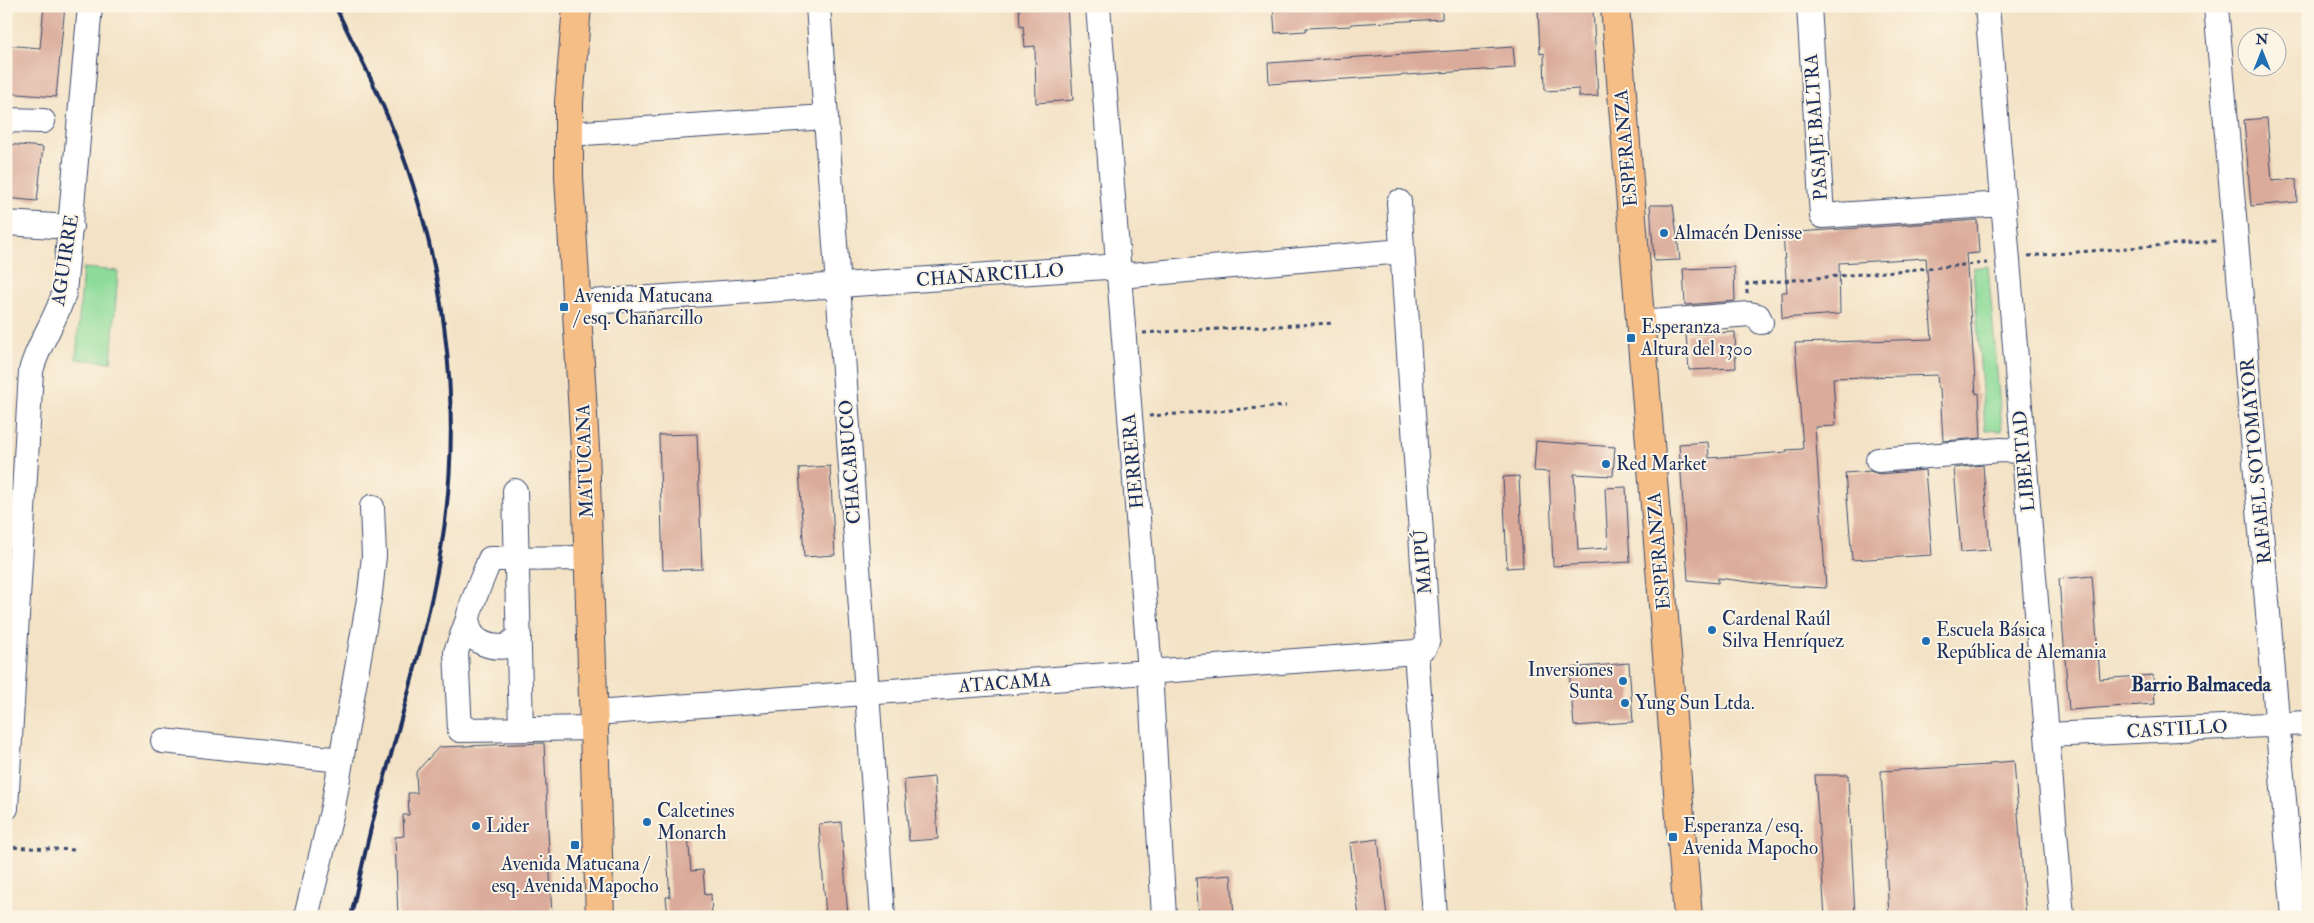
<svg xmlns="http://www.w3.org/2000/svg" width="2314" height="923" font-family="'IM FELL Double Pica',serif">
  <rect width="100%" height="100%" fill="#fcf5e5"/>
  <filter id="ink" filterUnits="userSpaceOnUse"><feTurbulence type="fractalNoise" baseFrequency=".02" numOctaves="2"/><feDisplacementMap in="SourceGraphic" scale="10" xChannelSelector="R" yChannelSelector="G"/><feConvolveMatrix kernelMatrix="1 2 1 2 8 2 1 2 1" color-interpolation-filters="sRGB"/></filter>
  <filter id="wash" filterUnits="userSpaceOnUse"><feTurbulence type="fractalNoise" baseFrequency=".0096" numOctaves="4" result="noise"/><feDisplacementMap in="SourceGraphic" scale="20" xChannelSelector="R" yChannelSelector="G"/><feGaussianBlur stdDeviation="1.12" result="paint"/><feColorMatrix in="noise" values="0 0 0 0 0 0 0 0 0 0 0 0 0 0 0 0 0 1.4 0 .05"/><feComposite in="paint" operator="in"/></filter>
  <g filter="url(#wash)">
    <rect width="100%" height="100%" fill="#f3e2c5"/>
    <path fill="#8ddb99" stroke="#54857c" d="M1988,266L2002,431L1985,430L1973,268Z
      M83,268L118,271L111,362L76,359Z"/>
    <g id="blocks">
      <path fill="#daaa9a" d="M44,6H65L56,97L6,93V45L40,48Z
        M1022,6H1067L1073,100L1036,103L1035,46L1025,47L1023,26L1020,27L1019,7Z
        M1273,6H1442V19L1351,24V26L1306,28V31L1275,33Z
        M1538,6H1586V11L1593,10L1598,96L1579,97V89L1545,91L1544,53L1540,54Z
        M1513,47L1515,68L1269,84L1268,63Z
        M2267,118L2272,181L2296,179L2297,202L2251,206L2244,120Z
        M6,144L43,147L37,201L6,198Z
        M1650,205H1673L1680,260L1654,261Z
        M1977,220L1979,253L1966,254L1976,394L1979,393L1981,438L1943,441L1940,388H1938L1937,375L1833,378L1836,426L1815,427L1826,588L1773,585L1718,578V583L1688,580L1679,444L1708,442L1709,458L1787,452L1786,450L1803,449L1795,343L1932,339L1926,258L1839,263L1840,314L1782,318L1781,292H1787L1783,233Z
        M1734,267L1735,301L1685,305L1683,269Z
        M1735,332L1736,368L1689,370L1686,334Z
        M697,434L702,569L663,570L659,435Z
        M1536,441L1615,447L1613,476L1574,474L1578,550L1608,548L1605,488L1626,487L1630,562L1553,566L1549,472L1534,471Z
        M1983,465L1990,550L1961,552L1954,468Z
        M830,466L835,555L804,557L799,468Z
        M1925,470L1932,555L1852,560L1845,473L1870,471L1879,474Z
        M1519,476L1523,567L1507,568L1503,477Z
        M2092,576L2100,679L2153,675L2155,704L2069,710L2059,579Z
        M1629,663L1633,722L1574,726L1569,668Z
        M544,743L552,917H398L395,837L404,836L403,815H409L408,793H417L416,772L439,747Z
        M2014,761L2026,917H1889L1881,771L1990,765V763Z
        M1815,775H1848L1855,917H1825Z
        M934,777L938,839L909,841L904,780Z
        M841,822L848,917H826L819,824Z
        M688,836L691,871L703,870L705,895L711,894L712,917H668L666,897H670L666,838Z
        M1378,839L1387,917H1359L1350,843Z
        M1231,875L1234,917H1199L1196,878Z"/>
    </g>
  </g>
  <g filter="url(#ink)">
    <use href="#blocks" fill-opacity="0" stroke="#3b4a6d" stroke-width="1"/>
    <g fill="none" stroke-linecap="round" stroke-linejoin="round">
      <defs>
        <path id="minor" d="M818,6L883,917
          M1098,6L1150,672L1164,917
          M1809,6L1822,216L2003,204
          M1987,6L2062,917
          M2216,6L2294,917
          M6,120L43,121
          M569,134L826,117
          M6,223L71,227
          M576,303L1106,267L1131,275L1402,251
          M1640,323L1749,314L1758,316L1761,322
          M1878,460L2001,450L2023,451
          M515,491L521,729
          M468,619L456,652L460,730L595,728
          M519,636L507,646C489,649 467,641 468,619C469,608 485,572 490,559L588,558
          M1416,652L1435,917
          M595,713L1416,652L1425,647L1428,639L1399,202
          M2047,735L2308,723
          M163,741L341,760
          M6,808L31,371C38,343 56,321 64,293L90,6
          M306,917L333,807L370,593L374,556L372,507"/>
        <path id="major" d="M577,6L569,102V177L585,448L600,917
          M1615,6L1688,917"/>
      </defs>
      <use href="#minor" stroke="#3b4a6d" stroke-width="26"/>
      <use href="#major" stroke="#3b4a6d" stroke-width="30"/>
      <path stroke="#3b4a6d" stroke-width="3" stroke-dasharray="4 4" stroke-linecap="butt" d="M2028,256L2216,241
        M1747,294V284L1987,263
        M1143,333L1334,323
        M1149,416L1286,406
        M6,847L76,850"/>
      <use href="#minor" stroke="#fff" stroke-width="24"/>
      <use href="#major" stroke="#f6be87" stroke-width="28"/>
      <path stroke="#1b2f5e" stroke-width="4" d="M335,6C352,41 371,76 386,113C444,247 465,405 441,549C426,641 397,730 373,820C365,852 358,884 351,917"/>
    </g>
  </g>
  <g fill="#1f6fb2" stroke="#fcf5e5" stroke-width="2">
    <circle cx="1664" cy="233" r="5"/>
    <rect x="559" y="302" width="10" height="10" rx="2.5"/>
    <rect x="1626" y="333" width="10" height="10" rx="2.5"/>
    <circle cx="1606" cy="464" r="5"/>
    <circle cx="1712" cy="630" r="5"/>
    <circle cx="1926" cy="641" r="5"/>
    <circle cx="1623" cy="681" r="5"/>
    <circle cx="1625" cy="703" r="5"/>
    <circle cx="647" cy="822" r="5"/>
    <circle cx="476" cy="826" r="5"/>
    <rect x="1668" y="832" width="10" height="10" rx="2.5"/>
    <rect x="570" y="840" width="10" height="10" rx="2.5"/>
  </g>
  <g text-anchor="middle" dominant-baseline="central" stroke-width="4" stroke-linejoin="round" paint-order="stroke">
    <g font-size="19" fill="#1b2f5e" stroke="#fcf5e5">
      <text transform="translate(1816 127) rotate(-94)">PASAJE BALTRA</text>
      <text transform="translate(1626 148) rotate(-95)">ESPERANZA</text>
      <text transform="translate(65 260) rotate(-81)">AGUIRRE</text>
      <text transform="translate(990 275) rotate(-4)">CHAÑARCILLO</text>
      <text transform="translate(585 461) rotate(-92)">MATUCANA</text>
      <text transform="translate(1133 461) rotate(-95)">HERRERA</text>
      <text transform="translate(2024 461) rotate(-95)">LIBERTAD</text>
      <text transform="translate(2256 461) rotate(-95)">RAFAEL SOTOMAYOR</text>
      <text transform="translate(850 462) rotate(-94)">CHACABUCO</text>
      <text transform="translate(1659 551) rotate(-95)">ESPERANZA</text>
      <text transform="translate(1423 562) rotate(-94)">MAIPÚ</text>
      <text transform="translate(1005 683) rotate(-4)">ATACAMA</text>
      <text transform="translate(2177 729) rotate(-3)">CASTILLO</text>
    </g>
    <g font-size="19" fill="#1b2f5e" stroke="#fcf5e5" text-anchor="start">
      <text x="1674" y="233">Almacén Denisse</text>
      <text x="574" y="296">Avenida Matucana<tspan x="574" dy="22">/ esq. Chañarcillo</tspan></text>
      <text x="1641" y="327">Esperanza<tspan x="1641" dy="22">Altura del 1300</tspan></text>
      <text x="1616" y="464">Red Market</text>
      <text x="1722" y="619">Cardenal Raúl<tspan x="1722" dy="22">Silva Henríquez</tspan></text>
      <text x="1936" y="630">Escuela Básica<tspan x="1936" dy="22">República de Alemania</tspan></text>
      <text x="1613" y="670" text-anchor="end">Inversiones<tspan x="1613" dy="22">Sunta</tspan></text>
      <text x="1635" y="703">Yung Sun Ltda.</text>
      <text x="657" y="811">Calcetines<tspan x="657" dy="22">Monarch</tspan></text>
      <text x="486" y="826">Lider</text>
      <text x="1683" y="826">Esperanza / esq.<tspan x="1683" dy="22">Avenida Mapocho</tspan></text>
      <text x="575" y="864" text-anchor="middle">Avenida Matucana /<tspan x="575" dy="22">esq. Avenida Mapocho</tspan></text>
    </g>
    <g font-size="20" font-weight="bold" fill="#1b2f5e" stroke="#fcf5e5">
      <text x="2201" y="684">Barrio Balmaceda</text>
    </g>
  </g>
  <rect width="2314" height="923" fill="none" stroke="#fcf5e5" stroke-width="25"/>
  <g transform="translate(2262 52)"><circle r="24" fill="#fcf5e5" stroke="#a2a6af"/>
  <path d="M0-4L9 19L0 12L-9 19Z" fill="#1f6fb2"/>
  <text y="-8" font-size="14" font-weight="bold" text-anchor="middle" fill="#1b2f5e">N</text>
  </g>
</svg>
